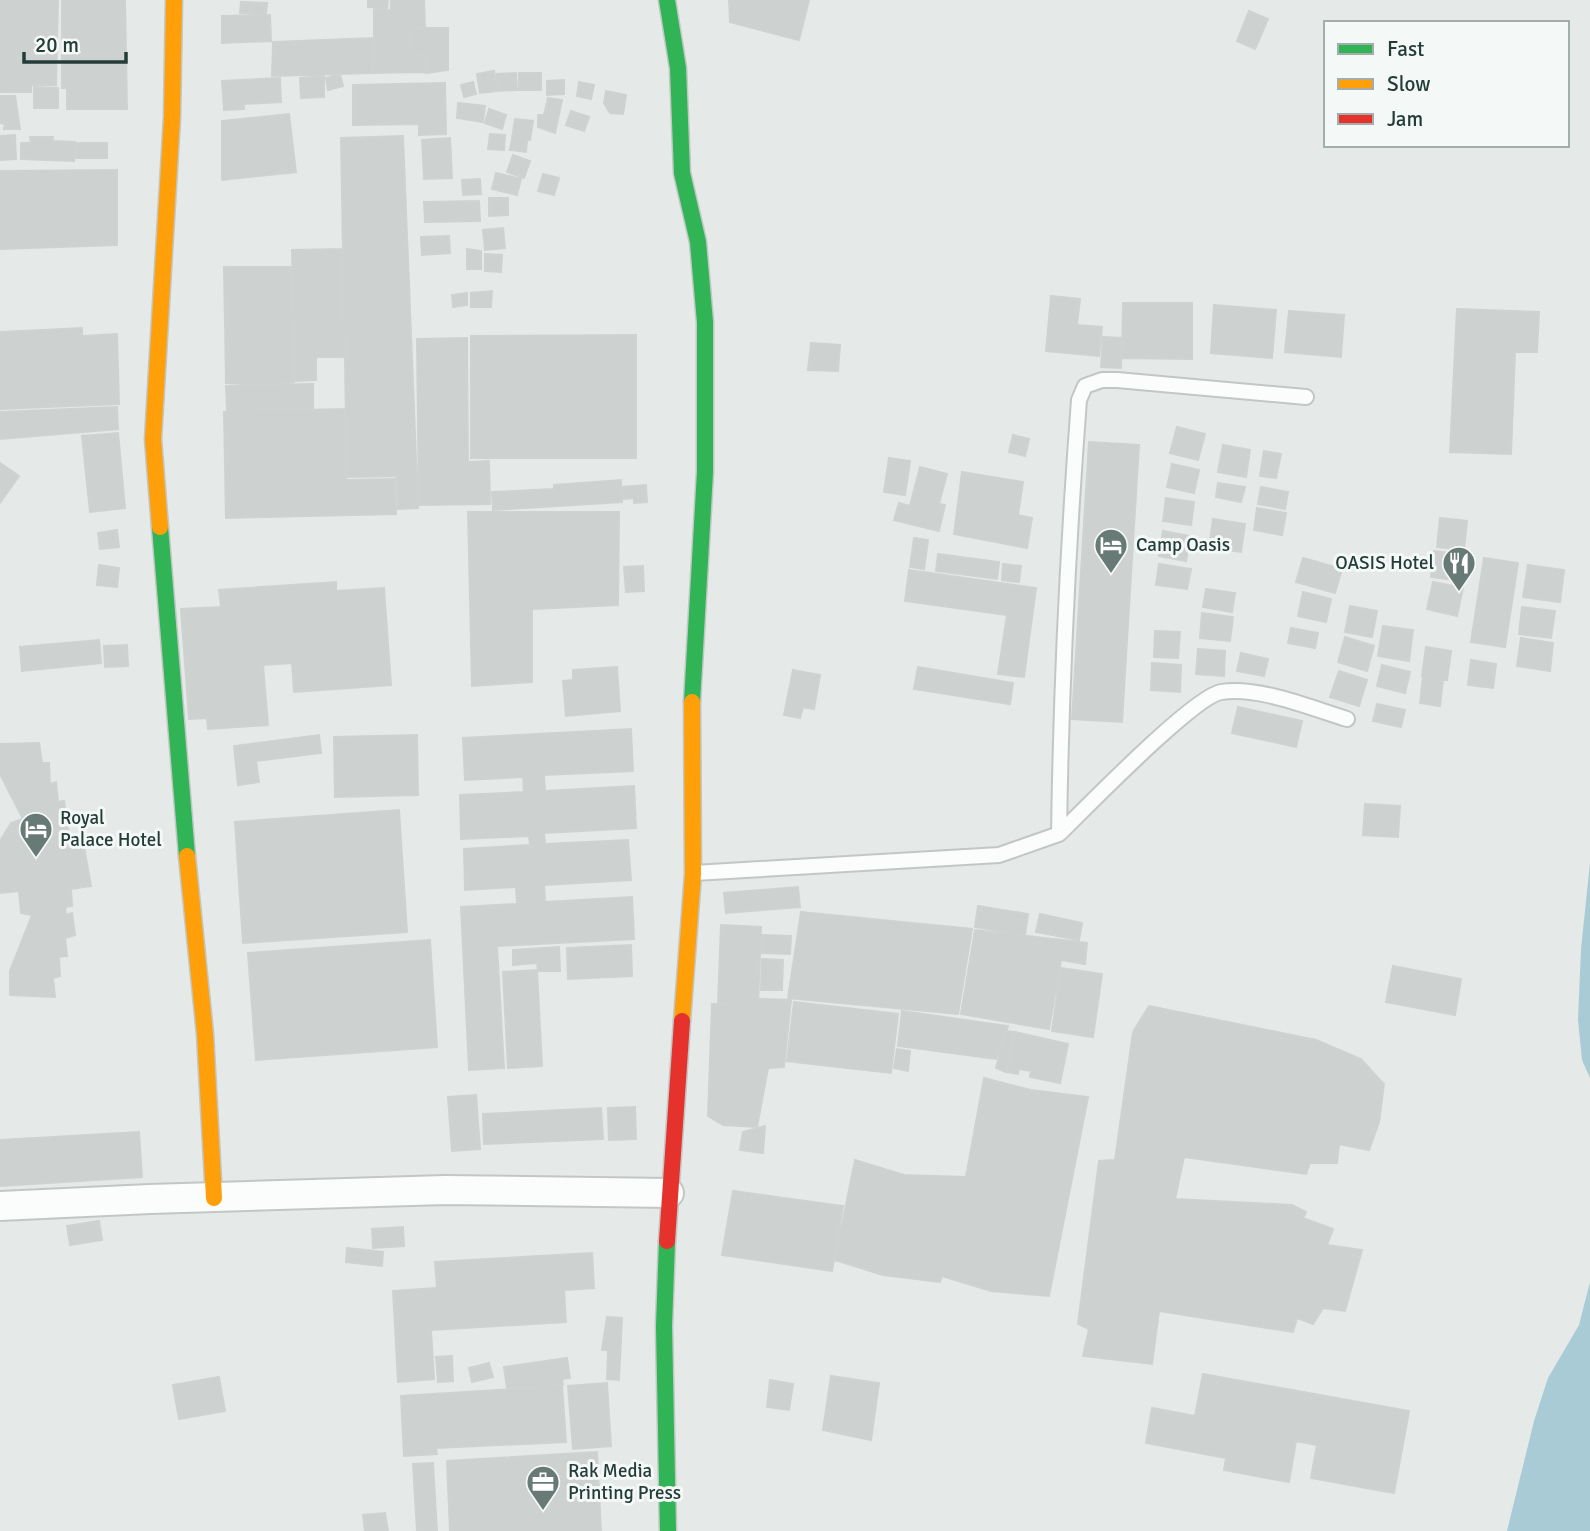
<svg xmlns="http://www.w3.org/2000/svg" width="1590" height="1531" font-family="Signika,sans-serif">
  <rect width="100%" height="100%" fill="#e5eae8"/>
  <path fill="#a9cbd6" d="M1590,863V1078L1582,1060L1578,1020L1581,949Z
    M1590,1282V1531H1507L1534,1421L1548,1378L1579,1325Z"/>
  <path fill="#cdd1d0" stroke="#ced3d1" stroke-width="2" d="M0,0H58L56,85H31V92H0Z
    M62,0H125L127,109H67V88H62Z
    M368,0H388L387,8L368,7Z
    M391,0H424L425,27H409V55H425V72L374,73V9L391,10Z
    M729,0H809L799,40L730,22Z
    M241,2L267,3L266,14L240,13Z
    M1249,11L1268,19L1255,49L1237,41Z
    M270,15L271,41L222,43V16Z
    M410,28H448V70L426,73V54L409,55Z
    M373,38L372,73L272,76L273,42Z
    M494,71L498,91L480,93L477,74Z
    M516,73L517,90L498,91L497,74Z
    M519,73H541V90H519Z
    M340,74L343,86L328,90L326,78Z
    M324,76V97L301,98L300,78Z
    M280,78L281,102L244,104V109L224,110L222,81Z
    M564,80V94L547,95V81Z
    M473,82L476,94L464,97L461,85Z
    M579,82L594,85L591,99L577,96Z
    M445,83L446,134L419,135V124L353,125V85Z
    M34,87L58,88V108H34Z
    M606,91L626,95L623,114L610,113L604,103Z
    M0,96H15L20,129H4L5,124L0,123Z
    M548,98L562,100L555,133L538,127V115H544Z
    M458,103L485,106L483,122L457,118Z
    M489,109L506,115L502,129L485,123Z
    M571,111L589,117L584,131L566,125Z
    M289,114L296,172L222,180V121Z
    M515,119L533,121L530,140L512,138Z
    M490,134L505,135L504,150L488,149Z
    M15,135L16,159L0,160V136Z
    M403,136L418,508L398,509L397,476L347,477L341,138Z
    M30,137H53L52,141L75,142L74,161L21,159V143H31Z
    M450,138L452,178L424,179L422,140Z
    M512,139L527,141L526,152L510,150Z
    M77,143H107V158H76Z
    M513,155L530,161L524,178L507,172Z
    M117,170V245L0,249V171Z
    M496,173L521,179L517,195L492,189Z
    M543,174L559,178L554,195L538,191Z
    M480,179L481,194L463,195L462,180Z
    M489,198H508V215L489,216Z
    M479,201L480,221L425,222L424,202Z
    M503,228L505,248L485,250L483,230Z
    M449,236L450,253L422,255L421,237Z
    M342,249L344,357H316V380L295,381L292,250Z
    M467,249L481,251V269H467Z
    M485,254L502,255L501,272L485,271Z
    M224,267H291L294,382L261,385L226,383Z
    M492,291L491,307H471V293Z
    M467,293V305L453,307L452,295Z
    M1051,296L1080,299L1077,325L1102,327L1099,356L1046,351Z
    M1123,303H1192V359L1122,358Z
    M1214,305L1276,310L1272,358L1211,353Z
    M1457,309L1539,312L1537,352H1515L1511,454L1450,452Z
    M1289,311L1344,315L1341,357L1285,352Z
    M82,328V336L117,334L119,404L0,409V332Z
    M636,335V458H471V336Z
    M1103,337L1122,338L1121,368L1101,367Z
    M467,338L468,462L489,461L490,504L419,505L417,339Z
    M811,343L840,345L838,371L808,370Z
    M313,384V408L227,410L226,386Z
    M117,407L118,429L0,439V412Z
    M344,409L346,480L395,479L396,514L226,518L224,412Z
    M1177,427L1205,434L1198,460L1170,453Z
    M118,433L125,508L90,512L82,436Z
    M1013,435L1029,439L1025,456L1009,452Z
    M1089,442L1139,445L1122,722L1072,719Z
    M1223,445L1250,450L1246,477L1218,472Z
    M1264,451L1281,454L1276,478L1260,476Z
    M889,458L910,461L905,495L884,492Z
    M0,463L19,476L0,503Z
    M1172,464L1199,470L1194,493L1167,487Z
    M920,467L947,474L939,504L945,505L939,531L894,520L899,503L910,506Z
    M962,472L1023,482L1018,515L1032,518L1027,548L954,534Z
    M621,480L622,502L493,510L492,492L554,489V485Z
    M1218,483L1245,487L1241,502L1216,497Z
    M646,485L647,502L634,503V498L624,499L623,487Z
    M1261,487L1288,492L1285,509L1258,504Z
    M1166,498L1194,502L1191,525L1163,521Z
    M1257,508L1286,513L1282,535L1254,530Z
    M468,512H619L618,605L532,609V682L472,686Z
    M1440,518L1467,521L1464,550L1437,547Z
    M1213,519L1245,524L1241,552L1209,548Z
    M117,530L119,547L100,549L98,533Z
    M1163,531L1190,536L1186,561L1159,556Z
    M914,538L928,540L924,569L910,567Z
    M1434,551L1465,555L1461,581L1431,577Z
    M938,554L999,562L997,579L936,571Z
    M1303,558L1342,569L1335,593L1296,582Z
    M1484,558L1518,563L1505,647L1471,642Z
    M1003,564L1021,566L1019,582L1002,580Z
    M1159,564L1191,569L1187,589L1156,585Z
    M99,565L119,568L117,587L97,585Z
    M1528,565L1564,570L1560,602L1523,597Z
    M643,566L644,591L626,592L624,567Z
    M909,570L1036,588L1024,677L998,674L1007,615L905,601Z
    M336,582V591L384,588L391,685L294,692L292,663L263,665L268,725L208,729L207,718L189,719L181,609L221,607L219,590Z
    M1433,582L1463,588L1457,616L1427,609Z
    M1206,589L1235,593L1232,612L1203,607Z
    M1303,592L1331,599L1326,622L1298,616Z
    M1350,606L1377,611L1372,637L1345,632Z
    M1522,607L1555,611L1551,638L1519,634Z
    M1202,613L1233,617L1230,641L1200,638Z
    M1383,626L1413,630L1409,661L1378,656Z
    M1291,628L1318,633L1315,648L1288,643Z
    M1155,631L1180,632L1178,658L1154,657Z
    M1345,637L1374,646L1367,671L1338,662Z
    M1521,638L1553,643L1550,671L1517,666Z
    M99,640L101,663L22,671L20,647Z
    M127,645L128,666L105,667L104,646Z
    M1426,647L1451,651L1447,680L1422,676Z
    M1198,649L1225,651L1224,676L1196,674Z
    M1241,653L1268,659L1264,676L1237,671Z
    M1471,660L1496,664L1493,688L1468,685Z
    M1152,663L1181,665L1180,692L1151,690Z
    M1382,665L1410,672L1405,693L1377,686Z
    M617,667L620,711L566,716L563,681L573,680V670Z
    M918,667L1013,683L1010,704L914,689Z
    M793,670L820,675L814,709L803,707L800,718L784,715Z
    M1339,671L1367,680L1359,706L1330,697Z
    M1423,677L1443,680L1440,706L1420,703Z
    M1377,704L1405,710L1401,727L1373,721Z
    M1238,707L1302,721L1296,747L1232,733Z
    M631,729L633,771L544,775L545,791L634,786L636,828L544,833L545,844L628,840L631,880L544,885L545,902L632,897L634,939L497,946L504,1068L469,1070L461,907L517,904L516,887L465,890L464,849L530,845L529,836L461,839L460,795L524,792L523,777L465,780L463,738Z
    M319,735L321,753L256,761L259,782L238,785L234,746Z
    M417,735L418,795L335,797L334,737Z
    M39,743L42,763H49L50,784L56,782L58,802L64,801L71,849L84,847L91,886L71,889L72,906L65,907L66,915L72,913L75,935L65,938L67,956L59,957L60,976L53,978L55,997L10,995V971L32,915L21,913L19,891L1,893L0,886V841L11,823L23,819L0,774V744Z
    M1365,804L1400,806L1398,837L1363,835Z
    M399,810L407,932L243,943L235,822Z
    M798,887L800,907L726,913L724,893Z
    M978,906L1028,914L1025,935L975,927Z
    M801,912L972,929L958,1014L788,998Z
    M1040,914L1082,923L1079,940L1036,932Z
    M721,925L761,927L758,1005L718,1003Z
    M975,930L1087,943L1085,964L1061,960L1049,1029L961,1014Z
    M762,935L791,936L790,954L761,953Z
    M430,940L437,1047L256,1060L248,953Z
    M631,945L632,976L568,979L567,948Z
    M559,947L560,971H538L537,963L513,965V950Z
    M762,959L783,960L782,990H761Z
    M1393,966L1461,979L1455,1015L1386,1002Z
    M1061,968L1102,974L1093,1037L1052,1031Z
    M537,970L542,1066L508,1068L503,972Z
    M760,999L791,1000L784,1067L768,1068L757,1127L723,1125L708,1116L712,1004L759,1005Z
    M794,1002L898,1014L891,1073L787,1061Z
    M1149,1006L1316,1040L1361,1059L1384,1084L1379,1122L1369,1150L1339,1144L1337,1163H1310L1306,1174L1184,1157L1175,1199L1292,1205L1306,1212L1303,1218L1333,1229L1327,1245L1362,1250L1345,1311L1323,1308L1313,1324L1297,1318L1293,1332L1159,1311L1152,1364L1083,1356L1089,1329L1078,1324L1099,1161L1115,1160L1133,1032Z
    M902,1011L1008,1026L996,1059L898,1046Z
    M1006,1031L1014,1032L1006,1072L996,1068Z
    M1015,1032L1068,1044L1060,1083L1030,1077L1031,1071L1019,1069L1018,1074L1007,1072Z
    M897,1049L910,1051L908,1071L894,1068Z
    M984,1078L1031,1090L1088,1097L1049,1296L991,1291L942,1276L940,1282L883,1275L835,1260L855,1160L904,1175L966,1177Z
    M476,1095L480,1149L452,1151L448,1097Z
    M635,1107L636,1139L609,1140L608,1108Z
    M601,1108L603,1139L484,1144L483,1114Z
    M765,1126L763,1153L740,1150L743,1132Z
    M139,1132L142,1177L0,1186V1140Z
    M733,1191L843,1206L832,1271L722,1255Z
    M99,1221L102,1240L70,1245L67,1226Z
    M403,1227L404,1246L373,1248L372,1229Z
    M347,1248L383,1252L382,1266L346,1262Z
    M592,1253L594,1288L564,1290L566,1322L431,1330L434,1379L398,1382L393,1291L437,1288L435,1262Z
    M607,1317L622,1318L619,1380L607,1379L608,1350H602Z
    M452,1356L453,1381L438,1382L436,1357Z
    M567,1358L570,1378L562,1379L563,1385L507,1388L504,1367Z
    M489,1363L493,1377L472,1382L469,1368Z
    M1203,1374L1409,1411L1394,1493L1311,1478L1317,1445L1296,1441L1289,1482L1224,1470L1226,1458L1146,1443L1152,1408L1195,1416Z
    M831,1376L879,1383L871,1440L823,1430Z
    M219,1377L225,1411L179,1419L173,1385Z
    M770,1380L793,1384L789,1410L767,1407Z
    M607,1383L611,1446L573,1449L568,1386Z
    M562,1386L566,1442L436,1448L437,1454L404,1456L401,1396Z
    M597,1452L601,1531H450L447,1461Z
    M433,1463L437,1531H417L413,1464Z
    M385,1513L388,1531H365L363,1515Z"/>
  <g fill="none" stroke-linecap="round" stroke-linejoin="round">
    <defs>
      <path id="lane" d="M1059,834C1086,808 1193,697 1221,692C1259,686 1311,708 1347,719
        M694,873L999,855L1059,834C1061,689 1068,545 1079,400L1085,386L1102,380H1117L1306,397"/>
      <path id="street" d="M0,1206L150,1199L445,1190L669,1193"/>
      <path id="fast" d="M667,0L678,68L682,173L698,242L705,322V472L692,702
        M160,527L187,856
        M667,1241L664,1326L668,1531"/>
      <path id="slow" d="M160,527L153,439L172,117L174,0
        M187,856L205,1034L214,1198
        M682,1021L693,874L692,702"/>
      <path id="jam" d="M667,1241L682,1021"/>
    </defs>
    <use href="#lane" stroke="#c2c7c5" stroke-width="18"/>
    <use href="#street" stroke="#c2c7c5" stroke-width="32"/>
    <use href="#fast" stroke="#c1c7c5" stroke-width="19"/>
    <use href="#slow" stroke="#c1c7c5" stroke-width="19"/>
    <use href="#jam" stroke="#c1c7c5" stroke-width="19"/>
    <use href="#lane" stroke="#fbfcfc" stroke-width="14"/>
    <use href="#street" stroke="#fbfcfc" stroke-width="28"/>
    <use href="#fast" stroke="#30b455" stroke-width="16"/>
    <use href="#slow" stroke="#ff9f0a" stroke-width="16"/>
    <use href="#jam" stroke="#e5322d" stroke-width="16"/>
  </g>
  <defs>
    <symbol id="hotel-pin" viewBox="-11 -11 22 30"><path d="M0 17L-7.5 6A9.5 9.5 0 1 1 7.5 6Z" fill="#687a76" stroke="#f4f9f7"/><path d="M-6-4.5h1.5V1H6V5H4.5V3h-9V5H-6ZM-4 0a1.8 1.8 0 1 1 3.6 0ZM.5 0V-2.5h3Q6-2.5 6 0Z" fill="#fff"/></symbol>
    <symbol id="restaurant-pin" viewBox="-11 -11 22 30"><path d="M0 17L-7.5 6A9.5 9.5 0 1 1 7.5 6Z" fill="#687a76" stroke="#f4f9f7"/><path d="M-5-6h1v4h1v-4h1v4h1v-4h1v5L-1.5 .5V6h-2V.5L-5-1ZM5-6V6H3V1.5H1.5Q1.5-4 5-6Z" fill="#fff"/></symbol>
    <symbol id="office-pin" viewBox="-11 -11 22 30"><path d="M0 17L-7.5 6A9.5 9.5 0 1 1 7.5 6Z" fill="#687a76" stroke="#f4f9f7"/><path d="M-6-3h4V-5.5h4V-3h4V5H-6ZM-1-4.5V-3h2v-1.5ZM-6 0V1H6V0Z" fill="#fff"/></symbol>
  </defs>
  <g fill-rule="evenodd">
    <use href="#hotel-pin" x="1092" y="526" width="38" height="52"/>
    <use href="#restaurant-pin" x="1440" y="544" width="38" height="52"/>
    <use href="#hotel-pin" x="17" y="810" width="38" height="52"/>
    <use href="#office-pin" x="524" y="1463" width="38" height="52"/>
  </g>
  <g text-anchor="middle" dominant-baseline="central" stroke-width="6" stroke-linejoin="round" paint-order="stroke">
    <g font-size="19" fill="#243d38" stroke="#f4f9f7" text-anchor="start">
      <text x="1136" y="545">Camp Oasis</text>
      <text x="1434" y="563" text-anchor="end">OASIS Hotel</text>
      <text x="60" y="818">Royal<tspan x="60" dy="22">Palace Hotel</tspan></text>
      <text x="568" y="1471">Rak Media<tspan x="568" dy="22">Printing Press</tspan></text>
    </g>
  </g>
  <rect x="1324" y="21" width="245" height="126" fill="#f4f9f7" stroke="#a1aeab" stroke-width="2"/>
  <rect x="1338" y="44" width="35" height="10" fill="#30b455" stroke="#a1aeab" stroke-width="2"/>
  <text x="1387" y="56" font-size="21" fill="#243d38">Fast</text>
  <rect x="1338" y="79" width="35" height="10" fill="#ff9f0a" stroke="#a1aeab" stroke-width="2"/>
  <text x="1387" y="91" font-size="21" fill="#243d38">Slow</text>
  <rect x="1338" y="114" width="35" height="10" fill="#e5322d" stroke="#a1aeab" stroke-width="2"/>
  <text x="1387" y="126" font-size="21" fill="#243d38">Jam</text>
  <path d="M24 52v10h102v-10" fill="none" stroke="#243d38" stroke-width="3.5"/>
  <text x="35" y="52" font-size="21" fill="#243d38" stroke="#f4f9f7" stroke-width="5" paint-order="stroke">20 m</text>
</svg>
